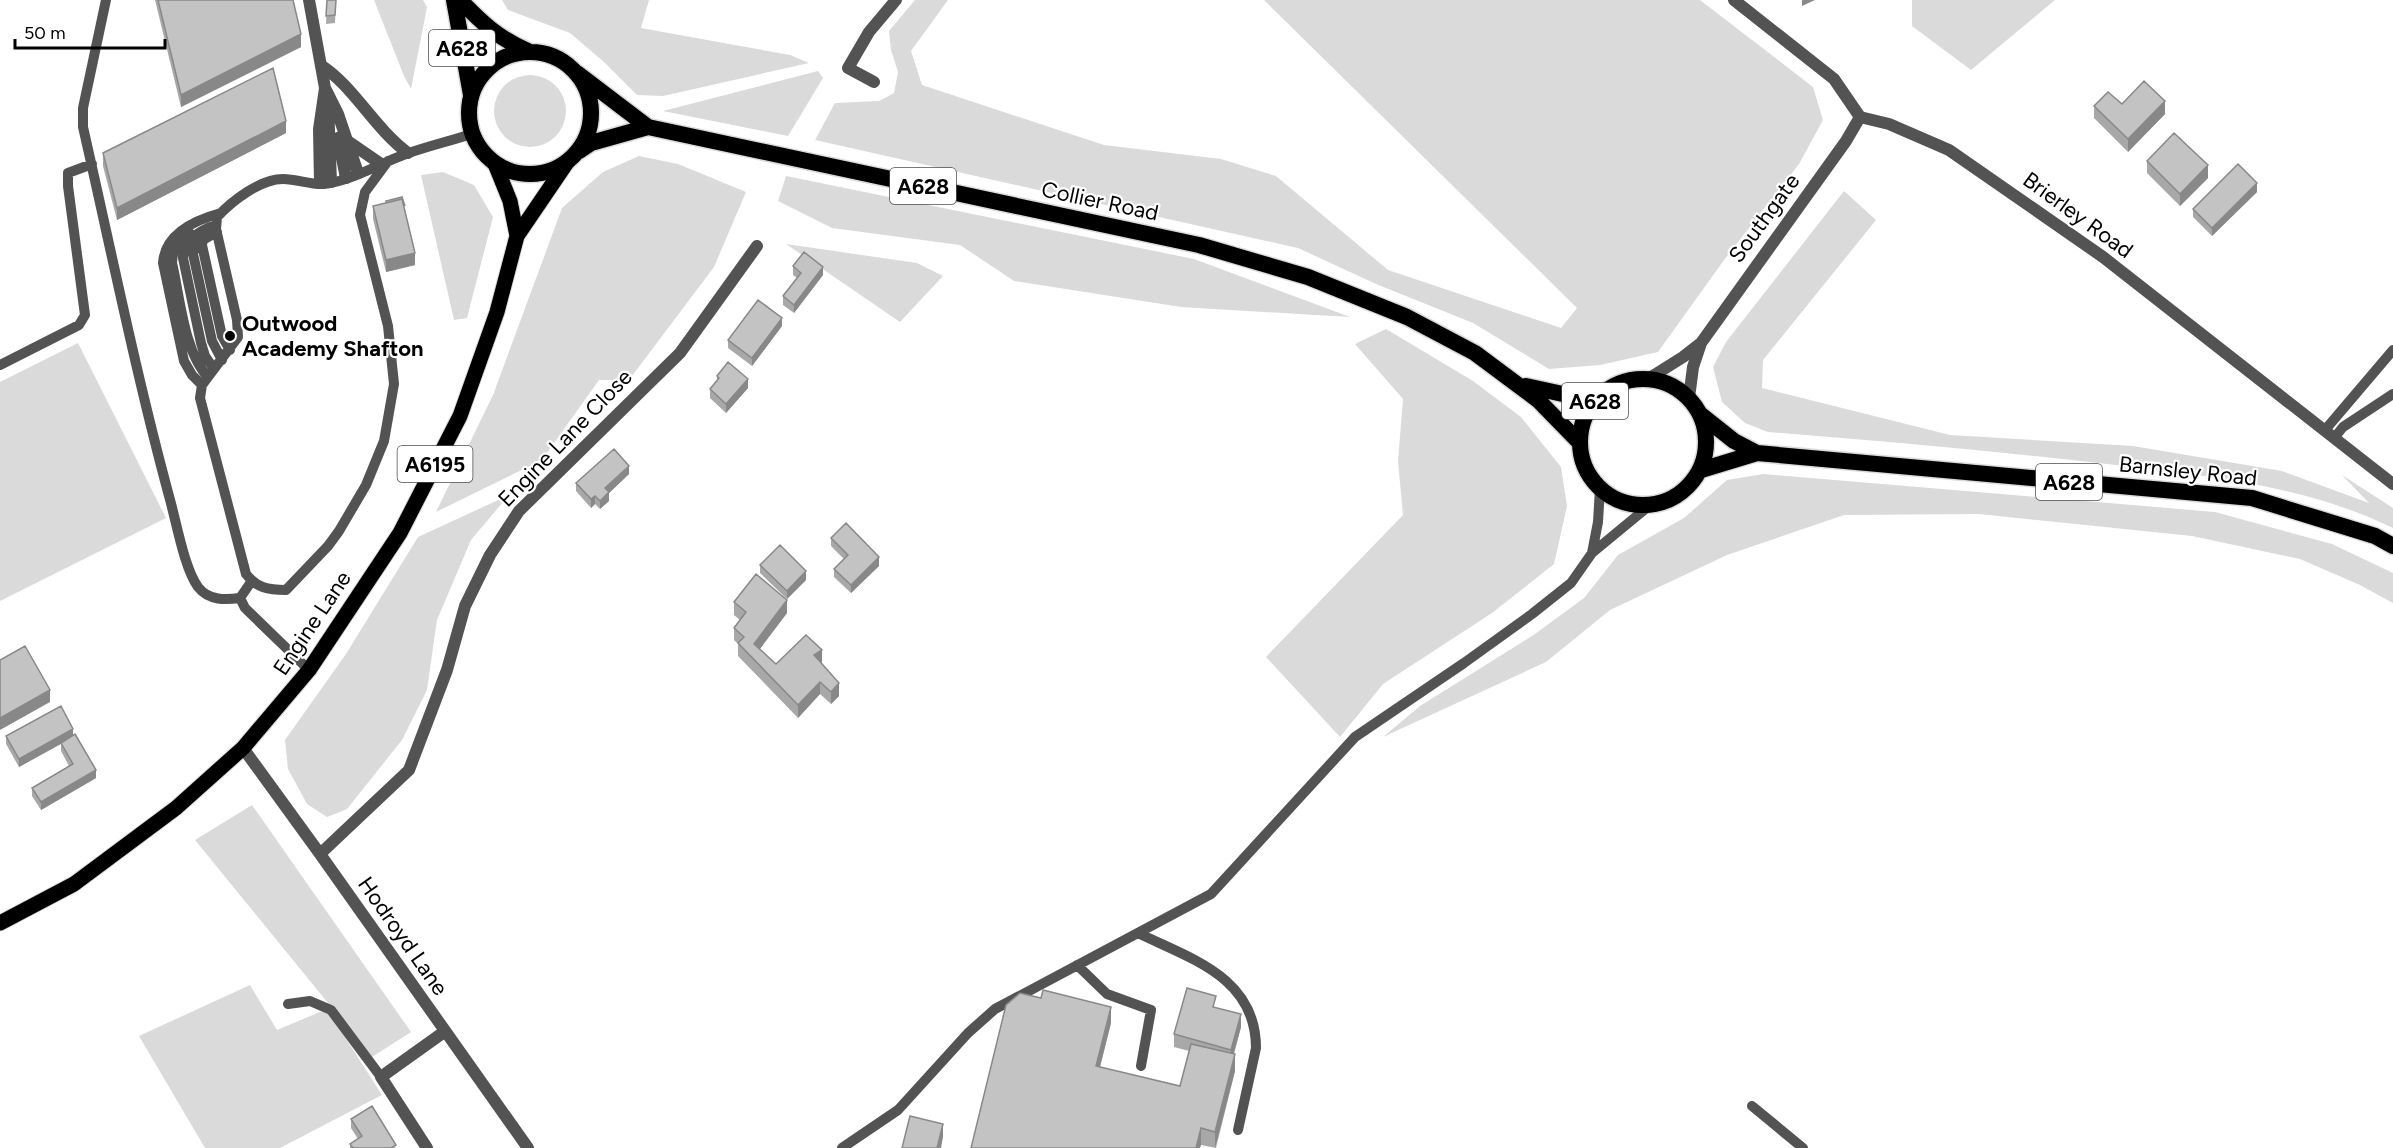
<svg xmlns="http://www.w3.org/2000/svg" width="2393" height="1148" font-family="Figtree,sans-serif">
  <rect width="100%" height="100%" fill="#fff"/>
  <path fill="#dadada" d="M374,0H423L427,7L411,89L404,76Z
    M502,0H649L641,28L790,55L809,63L663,96L637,95L604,62L570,33L508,10Z
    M915,0H948L911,51L922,85L1104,145L1221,159L1276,176L1388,270L1561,328L1577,308L1264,0H1700L1813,87L1823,120L1799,164L1724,260L1658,352L1600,365L1549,369L1473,323L1376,284L1298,248L815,140L835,103L879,101L894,93L898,72L891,50L889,31Z
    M1912,0H2055L1971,70L1912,26Z
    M818,71L823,78L788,136L663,111Z
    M494 111a36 36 0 1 1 72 0a36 36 0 1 1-72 0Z
    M639,156L678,164L746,192L714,267L629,380H599L542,460L436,512L493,395L562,208L603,172Z
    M443,172L474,185L493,217L467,318L454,320L421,175Z
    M786,176L1194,259L1350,317L1181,307L1014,281L960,245L832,228L778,201Z
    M1844,191L1876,220L1763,360L1762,388L1950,435L2133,446L2282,471L2369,503L2342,475L2393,508V528C2305,485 2203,475 2107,464C1994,451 1881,441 1768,432L1745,423L1722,402L1713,367L1726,342Z
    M786,244L917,263L943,276L900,322Z
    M1386,329L1473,381L1521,417L1561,467L1567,506L1554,564L1492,613L1383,684L1340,737L1266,657L1403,515L1398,461L1403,399L1355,344Z
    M78,343L166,518L0,601V382Z
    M1763,474L2215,512L2332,544L2393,573V603L2360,585L2300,559L2192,536L1979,514L1844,515L1727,555L1610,610L1546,662L1383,737L1420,706L1535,634L1584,598L1618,555L1684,518L1727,480Z
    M509,495L471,540L437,620L427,690L402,740L347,809L327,817L307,804L288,769L285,740L346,654L418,537Z
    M252,805L411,1032L372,1057L195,840Z
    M250,985L277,1030L327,1009L382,1095L280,1148H205L139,1036Z"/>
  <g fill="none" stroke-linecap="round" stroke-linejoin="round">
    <defs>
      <path id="primary" d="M495,164L510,201L517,236
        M0,923L74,884L176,808L243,748L309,670L400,533L460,416L497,312L517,236L568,161"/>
      <path id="trunk" d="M454,0L471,95
        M460,0C482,23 498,38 528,51
        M469 113a61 61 0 1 1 122 0a61 61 0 1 1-122 0Z
        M577,73L648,127L1199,245L1308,277L1407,317L1475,353L1538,400L1580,443
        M579,151L591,143L648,127
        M1580 442a63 63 0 1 1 126 0a63 63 0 1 1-126 0Z
        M1526,386L1595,401
        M1700,414L1734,441L1757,453
        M1701,470L1757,453L2252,498L2375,536L2393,546"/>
    </defs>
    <use href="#primary" stroke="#dbdbdb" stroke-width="17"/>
    <use href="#trunk" stroke="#dbdbdb" stroke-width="19"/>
    <path stroke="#535353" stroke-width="10" d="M106,0L83,108V127C111,250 136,374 169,496C176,520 184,568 198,587C209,601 226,600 240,598
      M388,161L365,192L360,215L388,326L394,384L384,441L366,485L339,531L328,546L286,590C268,590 257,588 246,574L200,398L202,385L238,337L237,320L216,229L217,217C232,201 260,179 283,179C297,179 311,185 324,184C352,181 380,163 406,154C428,146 450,141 472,134
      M189,232C179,241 172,250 172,263C180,297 184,352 208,377
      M217,232L203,240L202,245L222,336L230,350
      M200,237L195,244L193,254L212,341L222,360
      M0,365L79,325L85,315L68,186V173L92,164
      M214,369L205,356L201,343L183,258C184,240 200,230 216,225
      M202,385L192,375L184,361L163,263C165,233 195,220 221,213
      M2325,430L2393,350
      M2335,437L2343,427L2393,394
      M1592,553L1598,522L1600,488
      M251,582L240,598L245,608L309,670
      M1138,933C1191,959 1256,977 1256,1048L1238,1130
      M1077,965L1107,994L1151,1010L1141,1066
      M288,1004L310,1001L331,1010L381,1077
      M1752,1106L1803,1148
      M842,1148L898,1110L968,1033L995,1009L1211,894L1355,737L1464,663L1532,614L1571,583L1592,553L1649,506"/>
    <path stroke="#535353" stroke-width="12" d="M309,0L325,88L338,114L358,173
      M322,66C354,87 375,129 408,153
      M328,104L331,182
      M338,138L346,178
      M346,140L381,164
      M320,183L319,129L325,88"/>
    <path stroke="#535353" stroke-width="12" d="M874,82L848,68L869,32L896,0
      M1860,117L1889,124L1949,150L2103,257L2393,484
      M243,748L320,854L528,1148
      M320,854L409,770L447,670L465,606L490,555L519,511L680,353L757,246
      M427,1148L381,1077L444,1032"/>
    <path stroke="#535353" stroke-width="12" d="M1648,379L1683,357L1701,343L1846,141L1860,117L1834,79L1734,0
      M1689,398L1693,367L1701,343"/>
    <use href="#primary" stroke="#000" stroke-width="15"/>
    <use href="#trunk" stroke="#000" stroke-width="16"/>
  </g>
  <path fill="#a8a8a8" d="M155,0H293L301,47L181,107Z
    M327,0H336L335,23L326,24Z
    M2122,104L2165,114L2128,152L2094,118V106Z
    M286,133L117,220L103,166V153Z
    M2147,161L2208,178L2180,206L2147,173Z
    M2257,192L2212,236L2193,217V209Z
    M386,201L405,209L415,265L386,272L373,219V206L386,203Z
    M793,266L823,275L794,313L783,305V296L797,278L793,275Z
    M782,326L752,366L728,348V340Z
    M717,376L748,388L726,413L710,398V389L717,381Z
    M629,474L609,493V501L600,509L595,504L591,508L576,491V483Z
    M831,538L879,566L851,593L834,577V569L844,559L831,546Z
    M760,565L806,580L787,599L760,573Z
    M734,602L787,613L759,649L776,664L822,662L821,663L839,696L831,704L820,694L798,718L738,656V644L734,640V628L740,620L734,615Z
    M73,735L96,778L41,810L32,796V788L69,766L61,751V744L19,767L6,744V736Z
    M1216,1008L1241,1027L1234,1054L1235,1071L1216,1148L1201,1145L971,1148L1111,1023L1100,1067L1180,1086L1189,1051L1174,1047V1034Z
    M351,1119L396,1148H350V1144L358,1139L351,1128Z"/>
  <path fill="#888" d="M1802,0H1815L1802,6Z
    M301,34V47L181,107V95Z
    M2165,101V114L2128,152V139Z
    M286,121V133L117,220V208Z
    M2208,165V178L2180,206V194Z
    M2257,183V192L2212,236V228Z
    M415,253V265L386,272V260Z
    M823,267V275L794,313V305Z
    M782,318V326L752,366V358Z
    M748,379V388L726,413V404Z
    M629,466V474L609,493V501L600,509V501L605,488Z
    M595,496V504L591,508V499Z
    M879,557V566L851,593V585Z
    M806,571V580L787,599V591Z
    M787,600V613L754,657V644Z
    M822,650V662L814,668V655Z
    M820,682V694L798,718V705Z
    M839,683V696L831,704V692Z
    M50,690V702L0,730V718Z
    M73,729V737L19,767V759Z
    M96,770V778L41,810V802Z
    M1111,1007V1023L1096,1082V1066Z
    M1241,1014V1027L1231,1063V1050Z
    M1235,1054V1071L1215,1148V1132Z
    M943,1124V1137L941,1148H937Z
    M1201,1128V1145L1200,1148H1196Z"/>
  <path fill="#c3c3c3" stroke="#888" stroke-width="1.5" d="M158,0H293L301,34L181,95Z
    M327,0H336L335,15L326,16Z
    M273,68L286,121L117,208L103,153Z
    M2144,81L2165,101L2128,139L2094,106L2108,92L2122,104Z
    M2174,133L2208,165L2180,194L2147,161Z
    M2238,164L2257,183L2212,228L2193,209Z
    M402,197L405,206L402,199L386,203V201Z
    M402,199L415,253L386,260L373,206Z
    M804,252L823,267L794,305L783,296L801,273L793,266Z
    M758,300L782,318L752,358L728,340Z
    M728,362L748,379L726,404L710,389L719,378L717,376Z
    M614,449L629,466L605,488L609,492L600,501L595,496L591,499L576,483Z
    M846,523L879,557L851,585L834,569L848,555L831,538Z
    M780,545L806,571L787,591L760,565Z
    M756,574L787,600L754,644L776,664L806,635L822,650L814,655L839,683L831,692L820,682L798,705L738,643L744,637L734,628L746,612L734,602Z
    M25,646L50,690L0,718V660Z
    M61,706L73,729L19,759L6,736Z
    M75,734L96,770L41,802L32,788L73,764L61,743Z
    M1187,988L1216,996L1213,1007L1241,1014L1231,1050L1174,1034Z
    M1043,990L1111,1007L1096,1066L1180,1086L1191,1044L1235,1054L1215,1132L1201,1128L1196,1148H971L1006,1005L1020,993L1041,998Z
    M372,1106L396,1145L391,1148H353L350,1144L362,1136L351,1119Z
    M910,1116L943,1124L937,1148H902Z"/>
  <circle fill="#000" stroke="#fff" stroke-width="2" cx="230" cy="336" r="6"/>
  <g text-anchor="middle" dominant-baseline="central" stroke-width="4.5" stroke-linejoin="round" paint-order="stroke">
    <g fill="#fff" stroke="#4c4c4c" stroke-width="1.5">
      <rect x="429" y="30" width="66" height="36" rx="4.5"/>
      <rect x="890" y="168" width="66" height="36" rx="4.5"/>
      <rect x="1562" y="383" width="66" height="36" rx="4.5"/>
      <rect x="397.5" y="446" width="75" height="36" rx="4.5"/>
      <rect x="2036" y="464" width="66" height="36" rx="4.5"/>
    </g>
    <g font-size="21" font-weight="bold" fill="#000">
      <text x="462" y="48">A628</text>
      <text x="923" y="186">A628</text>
      <text x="1595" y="401">A628</text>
      <text x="435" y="464">A6195</text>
      <text x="2069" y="482">A628</text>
    </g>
    <g font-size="22" fill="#000" stroke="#fff">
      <text transform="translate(1100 201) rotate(12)">Collier Road</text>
      <text transform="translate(2078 215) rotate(36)">Brierley Road</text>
      <text transform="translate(1764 218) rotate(-54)">Southgate</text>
      <text transform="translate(565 438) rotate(-46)">Engine Lane Close</text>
      <text transform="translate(2188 471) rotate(6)">Barnsley Road</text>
      <text transform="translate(312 623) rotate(-56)">Engine Lane</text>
      <text transform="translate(403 936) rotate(55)">Hodroyd Lane</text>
    </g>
    <g font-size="22" font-weight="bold" fill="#000" stroke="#fff" text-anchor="start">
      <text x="242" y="323">Outwood<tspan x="242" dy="25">Academy Shafton</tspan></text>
    </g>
  </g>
  <path d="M15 39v9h150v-9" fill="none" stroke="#000000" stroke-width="3"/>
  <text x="24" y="39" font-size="18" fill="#000000" stroke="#ffffff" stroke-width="4.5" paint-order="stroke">50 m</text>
</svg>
